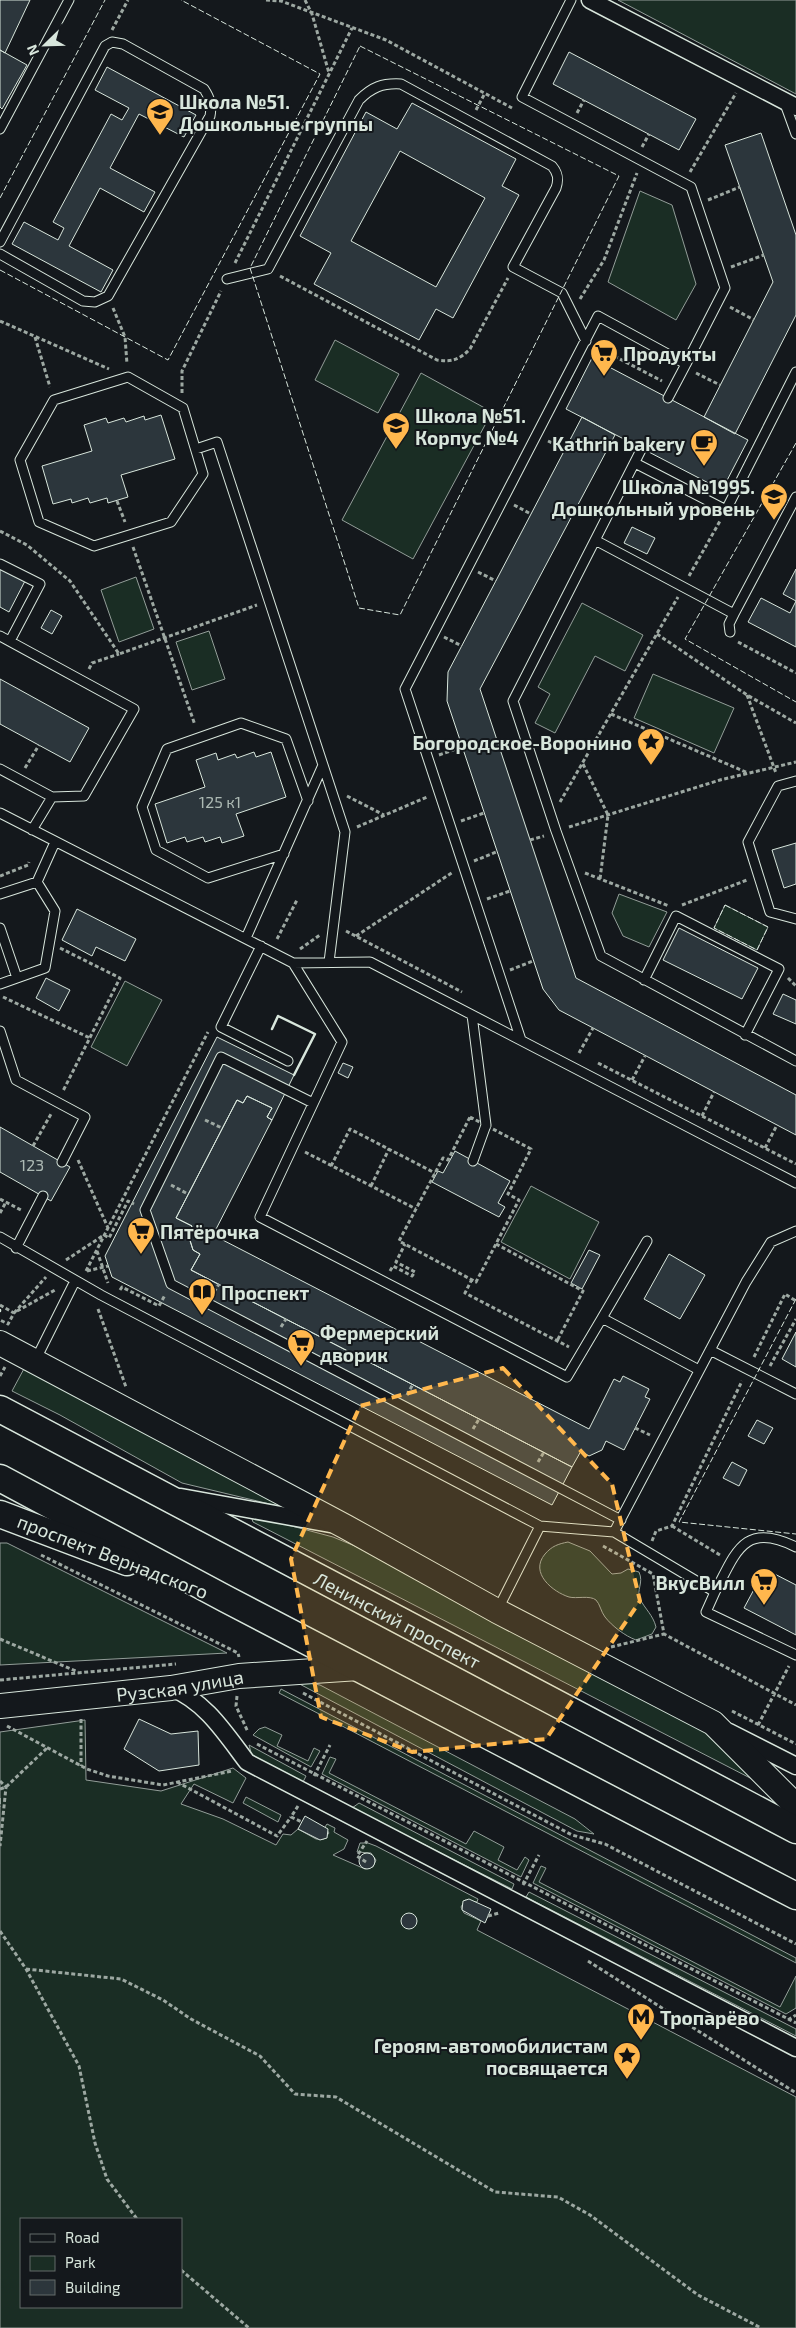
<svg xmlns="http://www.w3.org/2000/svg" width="796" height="2328" font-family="'Exo 2',sans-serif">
  <rect width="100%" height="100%" fill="#14181c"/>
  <path fill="#1a2d24" stroke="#939e99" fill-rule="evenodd" d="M618,0H796V94Z
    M640,191L672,205L696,284L676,320L608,282Z
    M335,340L399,374L378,413L315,380Z
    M421,373L492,412L413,559L342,520Z
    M136,577L154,629L119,642L101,590Z
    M582,603L643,635L625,671L595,656L555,733L535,723L550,694L538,687Z
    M209,631L225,679L192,690L176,642Z
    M653,674L734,708L714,753L634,718Z
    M619,894L667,912L649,947L623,936L612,913Z
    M725,905L768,927L757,950L714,928Z
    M125,981L162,1000L127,1066L91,1047Z
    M531,1186L599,1222L570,1279L501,1242Z
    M26,1365L299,1511L182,1483L60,1415L12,1391Z
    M254,1516L333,1537L367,1551L698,1724L754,1780L253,1522L252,1519Z
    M568,1542L590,1551L612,1574L621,1573L628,1569L639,1572C644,1583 636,1590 640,1599C645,1609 653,1615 656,1627L652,1634L636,1640C625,1636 612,1626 605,1617C601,1612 600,1604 596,1600C590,1595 576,1599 569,1597C553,1592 529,1573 545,1554C552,1546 558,1544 568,1542Z
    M0,1543H7L227,1653L0,1665Z
    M292,1680L320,1685L575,1819L594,1834L577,1831Z
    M281,1689L796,1958V1963L279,1693Z
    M85,1720L86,1780L161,1791L233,1768L246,1778L233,1803L194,1784L181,1804L223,1819L276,1845L283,1834L291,1835L298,1829L316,1839H324L329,1833L325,1827L327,1824L335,1828L334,1832L348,1840L344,1849L333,1855L365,1869L373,1867L376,1860L371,1853L357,1852L360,1843H368L376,1846L478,1899L477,1902L465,1900L461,1907L464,1913L481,1921L477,1930L796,2097V2328H0V1732ZM21,2219H181V2307H21Z
    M265,1727L282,1735L277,1746L308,1761L314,1748L320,1751L311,1767L253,1735L259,1729Z
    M249,1745L306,1776L303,1782L252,1756Z
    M330,1757L336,1759L329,1773L466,1844L474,1831L504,1847L498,1860L517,1870L525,1857L529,1860L521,1877L322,1774Z
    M246,1797L281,1815L278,1822L243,1803Z
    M359,1803L514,1884L512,1889L352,1808Z
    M541,1866L546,1868L539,1882L780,2007L796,1976V2008L786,2014L533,1883Z
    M529,1892L796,2029V2036L526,1897Z"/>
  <path fill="#2c363c" stroke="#d8e6dc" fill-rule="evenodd" d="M0,0H30L5,53L0,50Z
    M0,50L27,65L2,109L0,107Z
    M569,52L696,119L679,150L553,84Z
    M107,67L196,115L184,137L139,114L110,168L155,192L144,212L100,188L69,246L113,270L101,292L12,244L24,222L58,240L64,228L53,222L111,114L122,120L129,108L95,90Z
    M412,103L516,159L502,186L519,195L453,318L436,309L419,340L314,284L331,253L300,236L366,112L397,129ZM400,151L485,198L436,287L351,241Z
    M761,133L796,235V315L735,434L704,417L773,282L725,145Z
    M592,358L748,440L722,490L566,409Z
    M161,415L175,459L121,475L128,497L108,503L107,498L90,503L88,498L72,503L71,499L53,504L42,466L92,451L84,425L106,418L108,423L124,418L126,422L144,416L145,420Z
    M582,417L615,435L480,689L576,978L796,1095V1135L559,1010L543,989L447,701L448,672Z
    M632,527L655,538L647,554L624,543Z
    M0,569L25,581L9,612L0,607Z
    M796,569V601L783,594Z
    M761,598L790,613L796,601V647L748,622Z
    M51,610L62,616L52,634L41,628Z
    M0,679L89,728L70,762L0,724Z
    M254,752L256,757L271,752L286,797L236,814L244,836L222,843L220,837L205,842L203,837L187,842L185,837L167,843L155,804L205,787L196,760L216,753L218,760L235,754L237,758Z
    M796,843V884L784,888L772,850Z
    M77,909L136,939L125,961L96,947L92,956L62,940Z
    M679,928L758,968L742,999L663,960Z
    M46,978L70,990L59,1011L36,998Z
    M783,994L796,1000V1024L773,1014Z
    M217,1037L294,1075L272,1120L267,1117L272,1108L247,1096L243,1103L237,1100L176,1218L192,1226L188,1234L193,1250L200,1254L191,1270L572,1467L552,1505L112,1277L105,1256Z
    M343,1063L353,1067L348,1078L338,1073Z
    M247,1096L272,1108L267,1117L272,1120L213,1235L589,1429L614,1379L620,1382L623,1376L649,1389L645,1397L650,1399L624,1450L606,1441L602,1450L589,1456L581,1451L572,1467L191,1270L200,1254L193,1250L188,1234L192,1226L176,1218L237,1100L243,1103Z
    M0,1127L70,1167L51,1201L0,1172Z
    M455,1151L510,1181L498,1203L505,1207L499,1217L432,1182L438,1171L443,1173Z
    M589,1250L600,1255L582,1289L571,1283Z
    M669,1254L705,1275L680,1319L644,1299Z
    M796,1332V1367L782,1359Z
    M757,1420L773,1428L764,1444L748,1436Z
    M732,1462L747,1470L739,1486L723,1478Z
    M765,1569L796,1585V1635L744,1608Z
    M139,1719L171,1734L198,1731L199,1765L159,1771L124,1749Z
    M305,1816L328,1829L327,1838L320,1840L298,1829Z
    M359 1861a8 8 0 1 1 16 0a8 8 0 1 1-16 0Z
    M469,1899L491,1909L485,1923L462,1910L463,1901Z
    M401 1921a8 8 0 1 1 16 0a8 8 0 1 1-16 0Z"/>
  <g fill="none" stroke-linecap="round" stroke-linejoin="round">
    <defs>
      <path id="lane" d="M784,101L796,134
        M0,129L69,0
        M0,242L105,46L112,42L123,44L204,89C210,98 212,105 210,116L108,296L95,302L83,301L0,254
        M227,279L268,269L359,100C372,87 382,83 401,84L552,166C558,173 559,179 556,188L513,267L562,293L586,341
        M128,377L183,408L203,474L171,522L94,546L39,522L20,460L54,400Z
        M668,398L686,364
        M642,448L513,701L556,831L601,956L796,1061
        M196,449L217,442L345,832L329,962
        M635,463L726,510L796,372
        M595,540L734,614L729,624L730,632
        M0,564L40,584L10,641
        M734,614L796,497
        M0,636L134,709L84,796L52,797L32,830
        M0,769L52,797
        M796,781L778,786L748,842L770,912L796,919
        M0,813L293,963L370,962L796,1183
        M284,854L208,878L156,850L142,807L167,749L241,723L286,739L308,801
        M0,894L37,882
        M0,928L17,978
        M246,938L323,765
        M261,946L221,1027L288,1061
        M293,963L342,1042L260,1217L567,1377L602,1318L699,1370
        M644,980L676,916L779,969L745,1035
        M0,984L45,968L55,911L37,882L55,842
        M472,1015L486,1125L473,1161
        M0,1031L16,1080L85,1117L62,1162
        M521,1040L405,689L598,316L686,364L725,288L691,187L522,97L571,0
        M313,1103L221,1057L145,1210L171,1284L621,1520
        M0,1237L101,1295L540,1526L614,1532L746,1282L771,1242L796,1231
        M16,1248L43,1196
        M602,1318L647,1241
        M710,1350L796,1394
        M35,1361L75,1281
        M614,1532L715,1592C736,1552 744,1521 796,1547
        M715,1592L706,1612L796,1655
        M497,1611L540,1526"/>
      <path id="street" d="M590,0L796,107
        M181,1497L330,1524
        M171,1688C205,1701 225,1733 247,1762L796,2048
        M729,1732L796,1766"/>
      <g id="secondary">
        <path d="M0,1343L346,1527L497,1611L713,1723L796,1806"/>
        <path id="s1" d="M0,1706L171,1688L239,1676L359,1668"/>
      </g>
      <g id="primary">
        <path id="s2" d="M0,1409L796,1830"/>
        <path d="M0,1478L226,1599L796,1896"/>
        <path d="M0,1514L127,1562"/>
      </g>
    </defs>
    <use href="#lane" stroke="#d8e6dc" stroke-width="11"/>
    <use href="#street" stroke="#d8e6dc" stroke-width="19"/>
    <use href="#secondary" stroke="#d8e6dc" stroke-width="26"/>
    <use href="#primary" stroke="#d8e6dc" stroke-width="29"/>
    <path stroke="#9da8a2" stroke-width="3" stroke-dasharray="4 2.5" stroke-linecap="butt" d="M266,0L281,1L386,40L512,108
      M305,0L312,14L329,73
      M112,30L128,0
      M476,110L485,93
      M577,113L584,100
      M642,147L649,134
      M690,172L736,93
      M708,200L740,187
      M235,263L352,28
      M731,267L764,255
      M280,276L437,360C452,362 459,360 470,349L508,278
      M580,299L604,260L637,173
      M730,307L754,320
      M113,308L125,337L127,364
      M0,321L109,369
      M35,337L50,387
      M597,347L662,381
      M696,373L720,385
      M182,393V371L221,291
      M548,441L565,449
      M117,501L125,522
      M514,505L531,514
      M0,531L27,545L70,581L119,654L257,605
      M133,547L195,725
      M478,572L496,581
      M689,576L720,521
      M657,634L747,695L796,723
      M444,637L462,646
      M738,642L796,673
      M89,669L92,663L119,654
      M747,695L776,773
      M611,714L748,773
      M439,755L462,747
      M583,764L608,815L600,879
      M25,768L39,745
      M347,796L384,815
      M560,802L678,597
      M461,821L484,813
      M357,827L427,797
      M569,827L720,780L796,762
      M530,840L544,836
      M474,861L496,852
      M585,873L669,906
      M0,876L28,865L29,862
      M487,899L510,891
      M682,905L747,880
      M346,931L462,992
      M356,936L453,872
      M277,939L297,900
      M60,948L120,978L63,1091
      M300,949L320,935
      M510,970L533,961
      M788,978L796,986
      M3,997L90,1038
      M579,1053L593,1028
      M598,1063L796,1164
      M632,1080L645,1056
      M702,1116L714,1092
      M470,1117L531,1149L508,1194L519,1200L476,1282L399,1241L443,1158L448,1160Z
      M205,1120L222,1128
      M33,1146L51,1114
      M765,1148L777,1125
      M305,1152L416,1209
      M78,1160L108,1228
      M331,1166L350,1129L435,1173
      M171,1185L188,1194
      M371,1186L389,1149
      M0,1199L21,1210
      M0,1213L6,1202
      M496,1244L583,1291L557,1341
      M97,1251L108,1283
      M66,1260L104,1235L109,1238L128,1201L134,1204
      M86,1271L208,1032
      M87,1271L108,1266
      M390,1271L393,1266L412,1276L415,1272L396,1262L405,1244
      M472,1279L465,1293L569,1347
      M120,1290L122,1287L159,1306L165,1295
      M214,1292L219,1284
      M0,1305L14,1313L8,1324L0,1320
      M98,1309L126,1387
      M17,1311L55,1290
      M14,1313L46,1277
      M281,1327L286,1319
      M754,1357L785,1294L796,1301
      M344,1360L349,1351
      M770,1366L796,1319
      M0,1376L5,1367
      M407,1395L413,1384
      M635,1428L650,1435
      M473,1429L479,1419
      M538,1462L544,1452
      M672,1526L720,1555
      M652,1541L656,1531L672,1526L742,1381
      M603,1546L653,1574L664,1634L796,1705
      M41,1555L238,1653L239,1657
      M0,1639L78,1672
      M611,1647L664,1634
      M0,1680L176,1664
      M303,1693L572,1835L605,1844L796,1944
      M237,1696L236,1706L248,1732
      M732,1711L796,1744
      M81,1719V1766
      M758,1725L789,1666
      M7,1726L87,1769L108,1776L163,1785L232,1771
      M257,1744L796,2023
      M314,1776L330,1745
      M0,1781L6,1787L0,1846
      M177,1782L277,1836L291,1817
      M0,1789L6,1787L47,1748
      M298,1806L291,1817L302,1822
      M366,1862L357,1856L367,1841
      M523,1885L539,1855
      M488,1916L499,1913
      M0,1931L26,1969L79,2066L95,2143L107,2179L137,2219
      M588,1961L796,2093
      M26,1969L121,1979L163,2000L191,2019L260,2056L295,2094L336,2097L495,2192L558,2197L590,2215L698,2295L761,2328
      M788,2020L796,2015
      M181,2270L249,2328"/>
    <use href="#lane" stroke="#14181c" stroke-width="9"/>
    <use href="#street" stroke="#14181c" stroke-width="16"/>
    <use href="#secondary" stroke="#14181c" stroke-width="24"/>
    <use href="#primary" stroke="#14181c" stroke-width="26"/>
    <path stroke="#d8e6dc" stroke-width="1" stroke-dasharray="6 2.5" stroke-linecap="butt" d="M360,46L619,176L400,615L359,608L250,268Z
      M0,198L105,0
      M0,270L168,360L320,74L181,0
      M796,443L685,639L796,702
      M725,905L768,927L757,950L714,928Z
      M796,1299L679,1522L796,1534
      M0,1798V1807"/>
    <path stroke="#d8e6dc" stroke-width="2.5" d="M272,1029L278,1016L315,1034L294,1075
      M0,1310V1311"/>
  </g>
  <path fill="#ffb74d" fill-opacity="0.2" stroke="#ffb74d" stroke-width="4" stroke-dasharray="10 6" stroke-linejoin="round" d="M503,1368L612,1484L640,1601L546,1739L412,1752L321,1717L291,1559L360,1406Z"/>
  <defs>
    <symbol id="school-pin" viewBox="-11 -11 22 30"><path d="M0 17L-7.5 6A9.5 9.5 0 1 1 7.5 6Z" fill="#ffb74d" stroke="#14181c"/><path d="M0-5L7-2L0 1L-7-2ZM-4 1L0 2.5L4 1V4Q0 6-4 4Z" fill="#111"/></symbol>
    <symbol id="supermarket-pin" viewBox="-11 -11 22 30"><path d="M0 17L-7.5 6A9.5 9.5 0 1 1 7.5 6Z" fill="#ffb74d" stroke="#14181c"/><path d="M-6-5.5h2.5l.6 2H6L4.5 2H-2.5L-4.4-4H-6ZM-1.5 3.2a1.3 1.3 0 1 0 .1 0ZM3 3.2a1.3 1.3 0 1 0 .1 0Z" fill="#111"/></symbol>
    <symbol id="cafe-pin" viewBox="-11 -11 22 30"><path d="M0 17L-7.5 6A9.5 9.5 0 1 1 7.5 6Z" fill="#ffb74d" stroke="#14181c"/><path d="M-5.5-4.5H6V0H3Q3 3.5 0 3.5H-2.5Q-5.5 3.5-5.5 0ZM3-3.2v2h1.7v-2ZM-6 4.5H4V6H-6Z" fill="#111"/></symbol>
    <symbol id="sight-pin" viewBox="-11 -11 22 30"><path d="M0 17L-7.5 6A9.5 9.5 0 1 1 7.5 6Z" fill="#ffb74d" stroke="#14181c"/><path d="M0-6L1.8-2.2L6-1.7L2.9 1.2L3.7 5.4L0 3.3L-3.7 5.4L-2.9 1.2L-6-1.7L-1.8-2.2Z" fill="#111"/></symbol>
    <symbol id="library-pin" viewBox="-11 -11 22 30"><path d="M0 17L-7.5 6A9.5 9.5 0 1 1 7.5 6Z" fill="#ffb74d" stroke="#14181c"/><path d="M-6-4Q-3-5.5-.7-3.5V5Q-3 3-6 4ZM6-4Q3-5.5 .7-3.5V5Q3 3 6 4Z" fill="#111"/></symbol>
    <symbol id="metro-pin" viewBox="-11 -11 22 30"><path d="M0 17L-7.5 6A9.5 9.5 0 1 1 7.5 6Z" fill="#ffb74d" stroke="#14181c"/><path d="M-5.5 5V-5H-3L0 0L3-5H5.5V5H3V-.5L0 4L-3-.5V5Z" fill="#111"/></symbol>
  </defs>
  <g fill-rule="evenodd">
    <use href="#school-pin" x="144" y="96" width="32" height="43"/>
    <use href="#supermarket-pin" x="588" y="337" width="32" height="43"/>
    <use href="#school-pin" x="380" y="410" width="32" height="43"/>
    <use href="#cafe-pin" x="688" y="427" width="32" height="43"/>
    <use href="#school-pin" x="758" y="481" width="32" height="43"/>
    <use href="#sight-pin" x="635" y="726" width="32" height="43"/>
    <use href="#supermarket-pin" x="125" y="1215" width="32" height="43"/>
    <use href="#library-pin" x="186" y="1276" width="32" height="43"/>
    <use href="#supermarket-pin" x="285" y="1327" width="32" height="43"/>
    <use href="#supermarket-pin" x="748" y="1566" width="32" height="43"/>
    <use href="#metro-pin" x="625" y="2001" width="32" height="43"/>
    <use href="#sight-pin" x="611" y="2040" width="32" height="43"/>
  </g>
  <g text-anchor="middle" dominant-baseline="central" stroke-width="4" stroke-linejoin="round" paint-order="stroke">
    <g font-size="16" fill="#adbab4">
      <text x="220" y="801">125 к1</text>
      <text x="32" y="1164">123</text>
    </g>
    <g font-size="19" font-weight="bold" fill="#d8e6dc" stroke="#14181c" text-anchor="start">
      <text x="179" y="101">Школа №51.<tspan x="179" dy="22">Дошкольные группы</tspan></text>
      <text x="623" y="353">Продукты</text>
      <text x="415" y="415">Школа №51.<tspan x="415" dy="22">Корпус №4</tspan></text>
      <text x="685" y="443" text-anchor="end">Kathrin bakery</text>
      <text x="755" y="486" text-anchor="end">Школа №1995.<tspan x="755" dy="22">Дошкольный уровень</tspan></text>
      <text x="632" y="742" text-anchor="end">Богородское-Воронино</text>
      <text x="160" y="1231">Пятёрочка</text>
      <text x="221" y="1292">Проспект</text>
      <text x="320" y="1332">Фермерский<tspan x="320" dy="22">дворик</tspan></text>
      <text x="745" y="1582" text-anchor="end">ВкусВилл</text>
      <text x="660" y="2017">Тропарёво</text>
      <text x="608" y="2045" text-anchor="end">Героям-автомобилистам<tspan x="608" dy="22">посвящается</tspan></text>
    </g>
    <g font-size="19" fill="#d8e6dc" stroke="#14181c">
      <text transform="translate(113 1556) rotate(21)">проспект Вернадского</text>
      <text stroke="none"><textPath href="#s2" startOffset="450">Ленинский проспект</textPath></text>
      <text stroke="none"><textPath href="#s1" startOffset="181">Рузская улица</textPath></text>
    </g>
  </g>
  <rect x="20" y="2218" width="162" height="90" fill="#14181c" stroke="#626a69"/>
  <rect x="30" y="2234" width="25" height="8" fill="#14181c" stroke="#626a69"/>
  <text x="65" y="2243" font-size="15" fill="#d8e6dc">Road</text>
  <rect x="30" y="2256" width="25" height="15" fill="#1a2d24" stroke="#626a69"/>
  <text x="65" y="2268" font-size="15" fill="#d8e6dc">Park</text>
  <rect x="30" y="2280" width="25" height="15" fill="#2c363c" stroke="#626a69"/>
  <text x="65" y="2293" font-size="15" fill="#d8e6dc">Building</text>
  <g transform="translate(45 45) rotate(247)" stroke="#14181c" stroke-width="4" paint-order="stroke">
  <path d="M0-4L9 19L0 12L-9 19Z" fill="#d8e6dc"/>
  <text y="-8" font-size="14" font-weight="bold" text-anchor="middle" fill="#d8e6dc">N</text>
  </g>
</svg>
